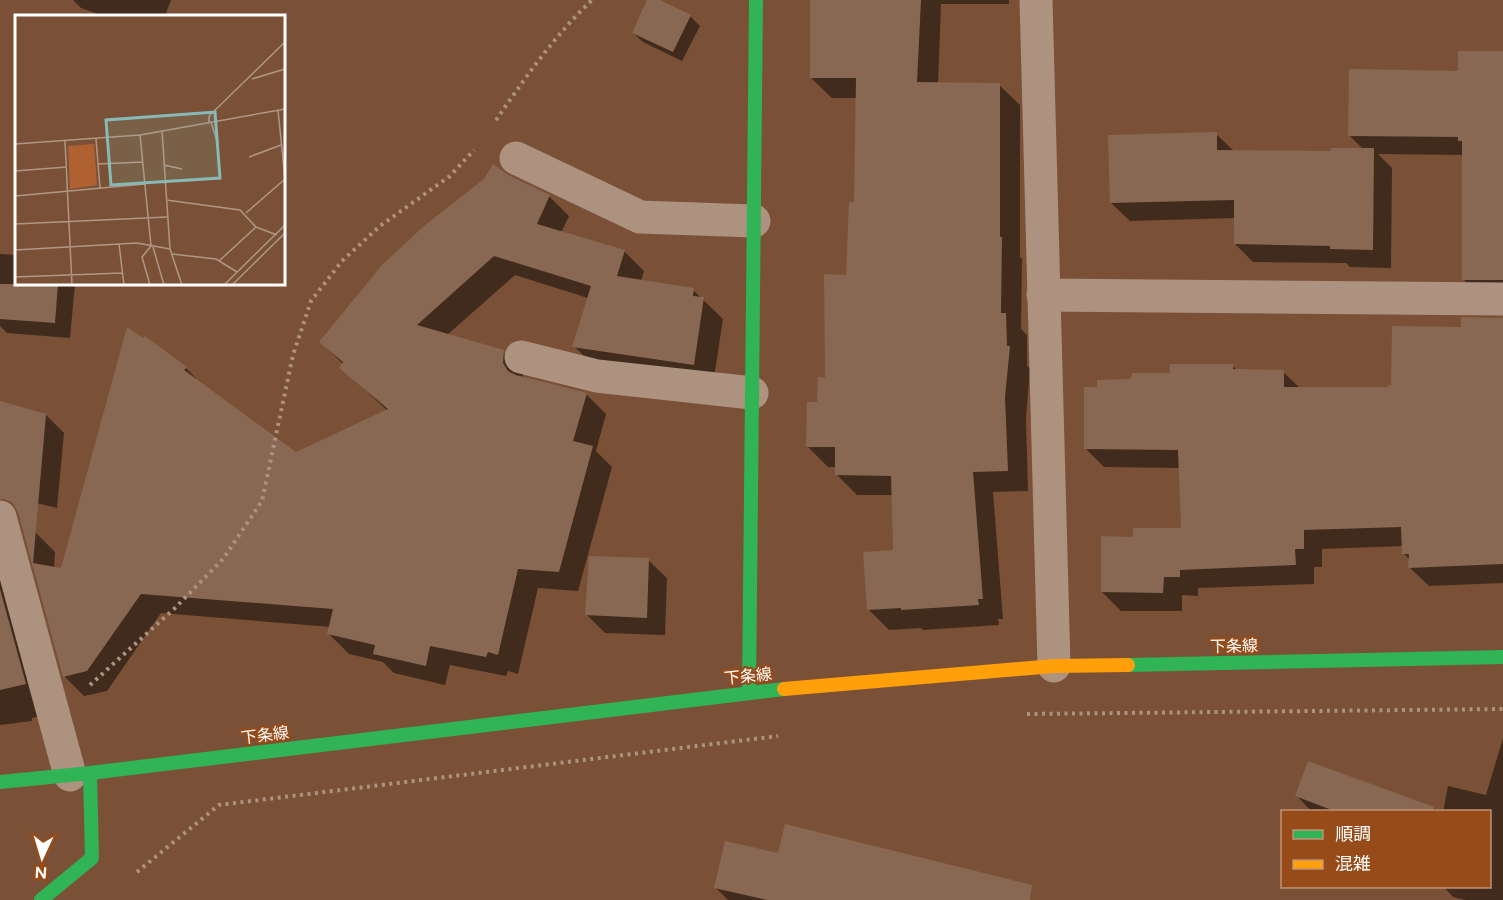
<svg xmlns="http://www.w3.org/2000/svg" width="1503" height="900" font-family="Figtree,'Noto Sans JP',sans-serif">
  <rect width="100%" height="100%" fill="#7a5136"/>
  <path fill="#0007" d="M73,0H171L165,16H104L81,8Z
    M649,0H657L690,16L700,26L682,61L643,42L633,33Z
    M812,0H1009V4H941L938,84L999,85L1020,105V257L1022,259L1021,329L1027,335V366L1030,368L1026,418L1028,491L993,492L1003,619H998L999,625L923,630L921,628L889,630L868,609L895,551L893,495H857L836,474V467H828L807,446L826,379L848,277L855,203L857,98H832L811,78Z
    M1503,53V298H1482L1463,279L1464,155L1378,154L1392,168L1391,268L1350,267L1346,263L1253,262L1235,244V218L1130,221L1111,203L1216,134L1234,151L1332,152L1364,150L1349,135L1459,73Z
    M507,176L549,196L569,216L561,233L624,251L644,271L641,281L693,290L723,319L713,384L594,366L574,346L588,298L515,275L447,335L503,352L523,372V378L586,394L606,414L596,451L612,467L578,591L538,588L518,674L508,671L506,676L450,665L445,685L394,673L383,662L349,654L329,634L331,627L161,613L107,691L84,696L64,676L25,533L35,532L55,552L54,568L62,570L128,329L186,368L203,386L296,454L388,411L341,368L343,364L321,342Z
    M0,254L16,255V284H75L70,338L7,333L0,326Z
    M1503,319V583L1429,586L1410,568V560L1403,553V546L1322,549V567H1314V584L1198,588V596L1182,595V611H1121L1102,592L1134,538L1182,530L1180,468L1104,467L1085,448L1098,388L1133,381L1232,366L1238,371L1283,372L1300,388L1390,389L1463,328Z
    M0,402L46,415L64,433L57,508L0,494Z
    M0,552L54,713L32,718V721L0,725Z
    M648,560L667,578L665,635L605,633L587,615Z
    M1503,738V900H1465L1453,897L1443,886H1490V812H1443L1448,786L1486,795Z
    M1309,763L1443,812H1312L1297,796Z
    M779,855L1021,900H728L716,888Z"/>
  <path fill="#896853" d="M647,0H660L691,15L673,52L632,33Z
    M810,0H921L917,82L1000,83V237H1002L1001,313H1006L1007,346H1010L1005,397L1008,471L973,472L983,599H978L979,605L901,610V608L867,610L863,552L893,550L891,476L835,475V447H806L807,402H817L818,377L825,378L824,274L846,275L849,202H854L856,78H810Z
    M1458,51H1503V280H1462V141H1458V137L1348,136L1349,69L1458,71Z
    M1217,132V150L1331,151V148H1374L1373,250L1330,249V246L1234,244V200L1110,203L1108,135Z
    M493,164L508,175L550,195L537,224L625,250L617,276L694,288L693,296L704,297L694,365L572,347L591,286L494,256L417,325L504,350L503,363L508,371L516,375L587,393L573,441L593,446L559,572L518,569L498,655L488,652L486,657L430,646L426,666L373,654L375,645L327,634L333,609L141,594L87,671L63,677L18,512L13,503L5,499H0V401L46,414L33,563L61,568L127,327L143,338L145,336L187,367L184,370L296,452L388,409L339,368L343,362L319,342L382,265L424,226L484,179Z
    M0,284H58L55,323L0,319Z
    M1461,317L1503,318V564L1408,568L1409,554H1402L1401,527L1304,530V549H1295L1296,565L1180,570V577H1164L1163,593L1101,592V536L1133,537V528H1181L1178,450L1084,449V387H1097V380L1131,379L1132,373H1170V364H1233V369L1284,370V387H1388V385H1391L1392,326L1461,327Z
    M589,556L649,558L647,618L585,615Z
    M0,589L26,684L0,690Z
    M1308,761L1434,807L1433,812H1337L1295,796Z
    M785,824L1032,885L1030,900H767L714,888L725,841L778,853Z"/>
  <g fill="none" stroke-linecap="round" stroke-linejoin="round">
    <path stroke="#ad9280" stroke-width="4" stroke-dasharray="3 4.5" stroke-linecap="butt" d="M496,120C525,78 555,35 592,0
      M90,685L175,608L223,559L262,501L293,355L311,301L342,261L380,226L450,176L474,150
      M1027,714L1503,709
      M137,872L219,805L778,736"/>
    <path stroke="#ad9280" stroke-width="33" d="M1036,0L1054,666
      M516,158L640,217L754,221
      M1043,295L1503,299
      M521,357L597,376L752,393
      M0,517L70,775"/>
    <path stroke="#30b455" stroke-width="14" d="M1128,665L1503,657
      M749,692L756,0
      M0,782L90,773L784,689
      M41,900L92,858L90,773"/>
    <path stroke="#ff9f0a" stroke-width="14" d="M784,689L1054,666L1128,665"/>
  </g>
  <g text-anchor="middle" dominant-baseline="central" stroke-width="4.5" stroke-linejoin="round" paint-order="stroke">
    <g font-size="16" fill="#fff" stroke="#974b19">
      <text transform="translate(1234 646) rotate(-1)">下条線</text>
      <text transform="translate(748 676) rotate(-6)">下条線</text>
      <text transform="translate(265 735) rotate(-7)">下条線</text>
    </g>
  </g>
  <g transform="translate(15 15)">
    <rect width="270" height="270" fill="#7a5136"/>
    <path d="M79,129L82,170L55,174L53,131Z" fill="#af6131"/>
    <path fill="none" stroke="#af9786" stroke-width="1.5" d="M237,64L270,54M263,95L270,164M194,107V101L270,27M196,107L202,126M147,116L155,234L167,270M125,120L136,231L127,242L135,270M81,124L85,173M50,126L57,270M0,129L125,120L270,94M234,142L266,130M83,149L128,147M149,150L167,154M0,156L52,152M0,181L130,169M151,185L225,195L241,212L262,220M231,198L270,164M0,209L152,202M104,229L109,270M138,232L149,270M0,235L122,228L155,234M157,239L201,244L222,257M204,246L241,212M0,262L107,258M209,270L270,210M217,270L270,218"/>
    <path fill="#87bab6" fill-opacity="0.15" stroke="#87bab6" stroke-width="3" d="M200,97L205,163L96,170L91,105Z"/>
    <rect width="270" height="270" fill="none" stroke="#fff" stroke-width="3"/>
  </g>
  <rect x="1281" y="810" width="210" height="78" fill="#974b19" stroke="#c19375" stroke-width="1.5"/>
  <rect x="1293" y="830" width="30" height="9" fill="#30b455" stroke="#c19375" stroke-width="1.5"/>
  <text x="1335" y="840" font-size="18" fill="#ffffff">順調</text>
  <rect x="1293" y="860" width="30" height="9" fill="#ff9f0a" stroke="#c19375" stroke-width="1.5"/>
  <text x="1335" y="870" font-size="18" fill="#ffffff">混雑</text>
  <g transform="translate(42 858) rotate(184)" stroke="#974b19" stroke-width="4.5" paint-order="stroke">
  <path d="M0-4.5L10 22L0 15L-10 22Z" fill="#ffffff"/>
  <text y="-9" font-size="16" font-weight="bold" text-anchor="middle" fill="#ffffff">N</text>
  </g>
</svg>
